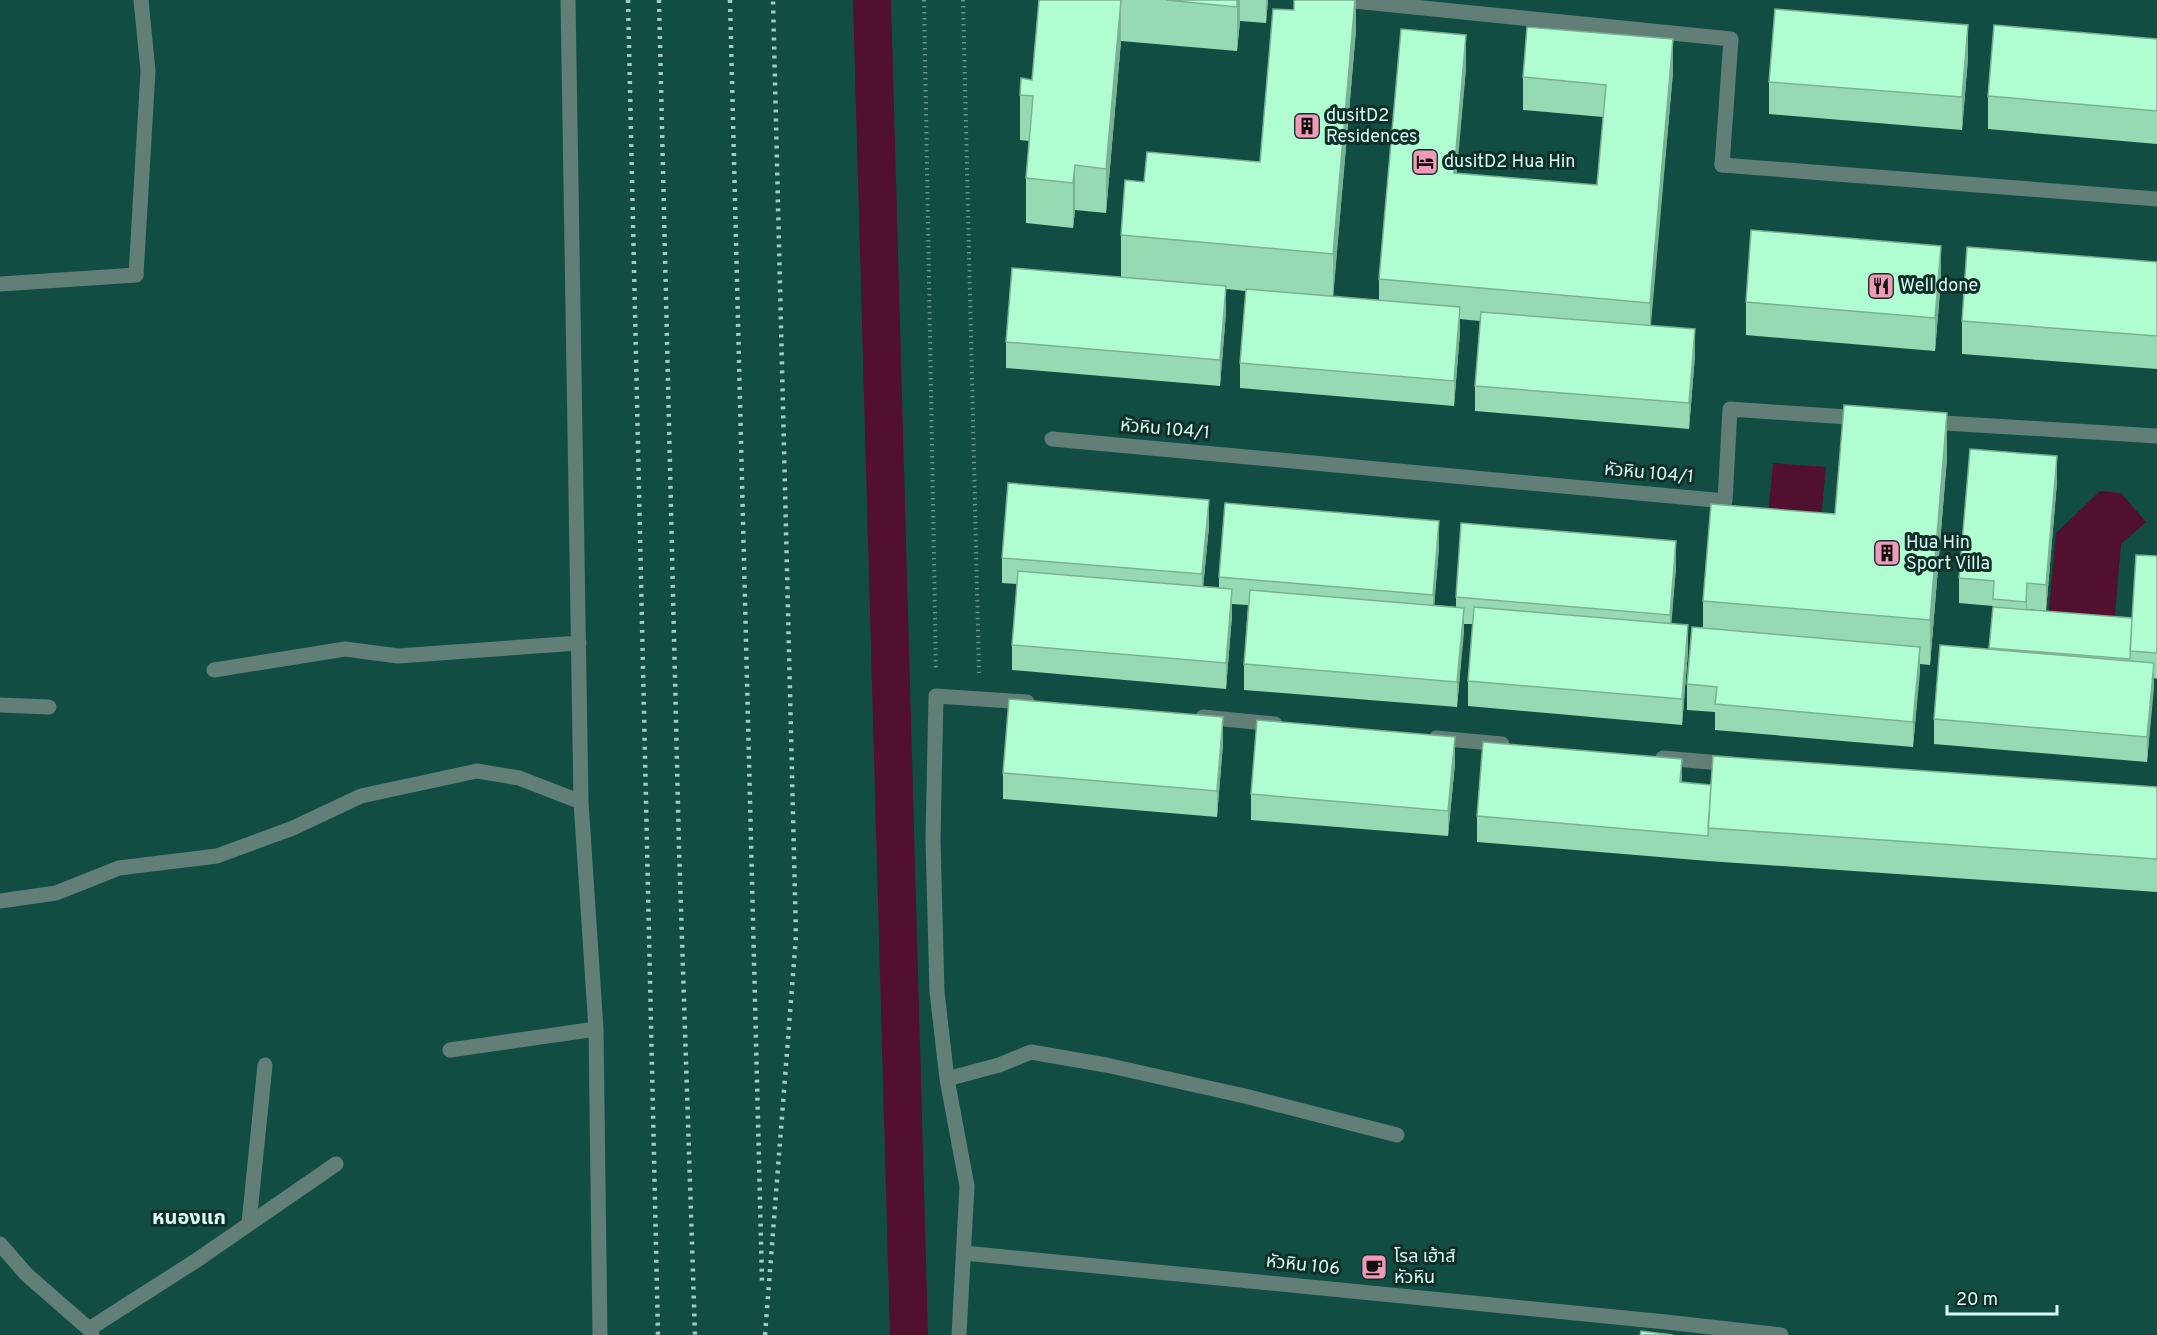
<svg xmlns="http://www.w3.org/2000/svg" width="2157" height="1335" font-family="Overpass,'Noto Sans Thai',sans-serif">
  <rect width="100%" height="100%" fill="#114d43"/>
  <path fill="#51102d" d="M1773,463L1826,467L1820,530L1767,526Z
    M2100,491L2121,493L2146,522L2121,544L2114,627L2048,621L2056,533Z"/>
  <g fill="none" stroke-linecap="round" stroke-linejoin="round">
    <path stroke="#51102d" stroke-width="38" d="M872,0L909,1335"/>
    <path stroke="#62948b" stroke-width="4" stroke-dasharray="1.5 4.5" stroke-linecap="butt" d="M924,0L936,671
      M963,0L979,673"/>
    <path stroke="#617e77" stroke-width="15" d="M1344,0L1731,39L1722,165
      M136,275L148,71L141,0
      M249,1223L265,1065"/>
    <path stroke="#617e77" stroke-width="15" d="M568,0L581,802L596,1029L600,1335
      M1722,165L2157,199
      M0,284L136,275
      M1928,422L2157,436
      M1052,439L1725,501L1730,409L1862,418
      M214,670L345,649L398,656L579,643
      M0,705L49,707
      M1203,717L1275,724
      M1436,738L1502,744
      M1663,758L1732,764
      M0,901L56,893L119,868L217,856L293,828L361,796L477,771L519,778L581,802
      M450,1050L596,1029
      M947,1079L999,1065L1031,1052L1106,1065L1249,1097L1397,1135
      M0,1244L26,1274L89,1329L92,1335
      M964,1253L1666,1322L1781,1335
      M89,1329L197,1260L336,1164
      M959,1335L967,1186L947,1079L937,992L933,839L936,696L1027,702"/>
    <path stroke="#a0cbc2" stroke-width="4.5" stroke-dasharray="3 6" stroke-linecap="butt" d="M628,0L658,1335
      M659,0L679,848L695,1335
      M730,0L762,1281
      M765,1335L796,936L773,0"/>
  </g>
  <path fill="#96dab3" d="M1039,0H1268L1266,23L1240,21L1237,51L1121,41L1106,213L1075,210L1073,228L1026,223V178L1029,141L1020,140V95L1032,80Z
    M1356,0V30L1333,296L1379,300V279L1466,68L1456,173L1597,185L1603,117L1523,110V77L1673,72L1650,326L1695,355L1689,429L1475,411V386L1480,321L1460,319V332L1454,406L1240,388V363L1246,291L1226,289V312L1220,386L1006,368V342L1121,277V235L1144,182L1260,162L1294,10Z
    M2157,39V144L1988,129V96Z
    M1968,58L1962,130L1769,114V82Z
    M2157,262V369L1962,354V321Z
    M1941,279L1935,351L1746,335V302Z
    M1947,458L1930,665L1920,664L1913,747L1715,730V712L1687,710V684L1703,628V601L1835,514Z
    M2057,482L2046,611L2027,609V610L2132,618L2157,556V679L2154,678L2147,762L1934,744V719L1989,649L1993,606L1959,603V578Z
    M1209,526L1203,587L1219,588V577L1439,547L1434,605L1456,607V597L1676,567L1671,624L1688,651L1682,725L1468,706V681L1473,624H1464L1457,707L1244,690V664L1248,605L1232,604V615L1226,689L1012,670V645L1017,584L1002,583V558Z
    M1223,743L1217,817L1003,799V773Z
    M1455,763L1448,836L1251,820V794Z
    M1711,785L2157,787V892L1708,861L1477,842V816Z"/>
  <path fill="#7ab192" d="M1121,0V41L1106,213V169Z
    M1237,0H1240V21L1237,51Z
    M1266,0H1268L1266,23Z
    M1355,0H1356V30L1333,299V254Z
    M1968,25V58L1962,130V97Z
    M1466,35V68L1454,206V173Z
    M1673,39V72L1650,336V303Z
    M1075,165V210L1073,228V183Z
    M1941,246V279L1935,351V318Z
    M1226,286V312L1220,386V360Z
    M1460,307V332L1454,406V381Z
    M1695,329V355L1689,429V403Z
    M1947,413V458L1930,665V620Z
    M2057,456V482L2046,611V585Z
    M1209,500V526L1202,600V574Z
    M1439,521V547L1433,621V595Z
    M1676,541V567L1670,641V615Z
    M2027,583V609L2026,627V602Z
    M1232,589V615L1226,689V663Z
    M1464,608V633L1457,707V682Z
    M1688,625V651L1682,725V699Z
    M1920,647V673L1913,747V722Z
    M2154,663V688L2147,762V737Z
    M1223,717V743L1217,817V791Z
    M1455,737V763L1448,836V811Z
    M1682,759V785L1680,782Z"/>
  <path fill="#affdd0" stroke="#7ab192" stroke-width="1.5" d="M1039,0H1121L1106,169L1075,165L1073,183L1026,178L1033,96L1020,95L1021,78L1032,80Z
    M1166,0H1237V7Z
    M1294,0H1355L1333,254L1121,235L1125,180L1144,182L1147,152L1260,162L1273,9L1294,10Z
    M1775,9L1968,25L1962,97L1769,82Z
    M1994,25L2157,39V111L1988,96Z
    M1527,27L1673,39L1650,303L1379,279L1401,29L1466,35L1454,173L1597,185L1606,85L1523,77Z
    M1751,230L1941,246L1935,318L1746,302Z
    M1967,247L2157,262V336L1962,321Z
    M1012,268L1226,286L1220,360L1006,342Z
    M1246,289L1460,307L1454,381L1240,363Z
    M1481,312L1695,329L1689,403L1475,386Z
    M1844,405L1947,413L1930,620L1703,601L1711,504L1835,514Z
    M1970,449L2057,456L2046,585L2027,583L2026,602L1993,599L1994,581L1959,578Z
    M1008,483L1209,500L1202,574L1002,558Z
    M1225,503L1439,521L1433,595L1219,577Z
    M1461,523L1676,541L1670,615L1456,597Z
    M2136,555L2157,556V653L2130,651Z
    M1018,571L1232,589L1226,663L1012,645Z
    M1250,590L1464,608L1457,682L1244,664Z
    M1474,607L1688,625L1682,699L1468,681Z
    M1993,607L2132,618L2130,659L1989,648Z
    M1692,627L1920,647L1913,722L1715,704L1717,687L1687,684Z
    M1940,645L2154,663L2147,737L1934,719Z
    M1009,699L1223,717L1217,791L1003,773Z
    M1257,720L1455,737L1448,811L1251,794Z
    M1483,742L1682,759L1680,782L1711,785L1708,836L1477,816Z
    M1713,756L2157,787V859L1708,828Z
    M1641,1331L1673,1335H1640Z"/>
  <defs>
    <symbol id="building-square" viewBox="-11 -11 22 22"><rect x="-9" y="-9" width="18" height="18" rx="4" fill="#f09ab7" stroke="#102f29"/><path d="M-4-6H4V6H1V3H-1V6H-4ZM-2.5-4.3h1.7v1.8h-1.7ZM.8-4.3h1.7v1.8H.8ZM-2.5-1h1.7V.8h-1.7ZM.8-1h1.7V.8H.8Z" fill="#111"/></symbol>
    <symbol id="hotel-square" viewBox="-11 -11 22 22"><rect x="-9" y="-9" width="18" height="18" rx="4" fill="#f09ab7" stroke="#102f29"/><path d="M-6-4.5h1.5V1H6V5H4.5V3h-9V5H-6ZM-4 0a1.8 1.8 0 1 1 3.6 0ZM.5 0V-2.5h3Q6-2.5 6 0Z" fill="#111"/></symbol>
    <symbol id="restaurant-square" viewBox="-11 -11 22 22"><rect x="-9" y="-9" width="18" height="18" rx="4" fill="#f09ab7" stroke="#102f29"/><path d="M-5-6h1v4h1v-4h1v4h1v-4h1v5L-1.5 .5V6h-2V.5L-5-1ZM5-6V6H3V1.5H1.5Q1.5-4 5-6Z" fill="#111"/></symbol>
    <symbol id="cafe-square" viewBox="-11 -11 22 22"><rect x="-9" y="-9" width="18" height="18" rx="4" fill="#f09ab7" stroke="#102f29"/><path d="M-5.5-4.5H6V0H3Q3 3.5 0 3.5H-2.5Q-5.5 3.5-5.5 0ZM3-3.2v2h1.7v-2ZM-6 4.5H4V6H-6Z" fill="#111"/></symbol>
  </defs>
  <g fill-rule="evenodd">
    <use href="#building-square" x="1292" y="111" width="30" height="30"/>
    <use href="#hotel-square" x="1410" y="147" width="30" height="30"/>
    <use href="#restaurant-square" x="1866" y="271" width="30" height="30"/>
    <use href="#building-square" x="1872" y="538" width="30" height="30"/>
    <use href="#cafe-square" x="1359" y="1252" width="30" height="30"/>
  </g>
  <g text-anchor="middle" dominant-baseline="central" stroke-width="6" stroke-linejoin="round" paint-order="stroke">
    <g font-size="18" fill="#d9fdf4" stroke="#102f29" text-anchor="start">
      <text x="1326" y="116">dusitD2<tspan x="1326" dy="21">Residences</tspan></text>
      <text x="1444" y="162">dusitD2 Hua Hin</text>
      <text x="1900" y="286">Well done</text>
      <text x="1906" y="543">Hua Hin<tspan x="1906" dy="21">Sport Villa</tspan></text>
      <text x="1394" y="1257">โรล เฮ้าส์<tspan x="1394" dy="21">หัวหิน</tspan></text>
    </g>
    <g font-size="18" fill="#d9fdf4" stroke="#102f29">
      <text transform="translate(1165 430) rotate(5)">หัวหิน 104/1</text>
      <text transform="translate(1649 474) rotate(5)">หัวหิน 104/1</text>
      <text transform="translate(1303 1266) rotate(6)">หัวหิน 106</text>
    </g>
    <g font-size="20" font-weight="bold" fill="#d9fdf4" stroke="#102f29">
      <text x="189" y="1219">หนองแก</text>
    </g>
  </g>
  <path d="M1947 1305v9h110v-9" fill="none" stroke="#d9fdf4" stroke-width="3"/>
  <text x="1956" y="1305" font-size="18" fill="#d9fdf4" stroke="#102f29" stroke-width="4.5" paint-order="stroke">20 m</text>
</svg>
